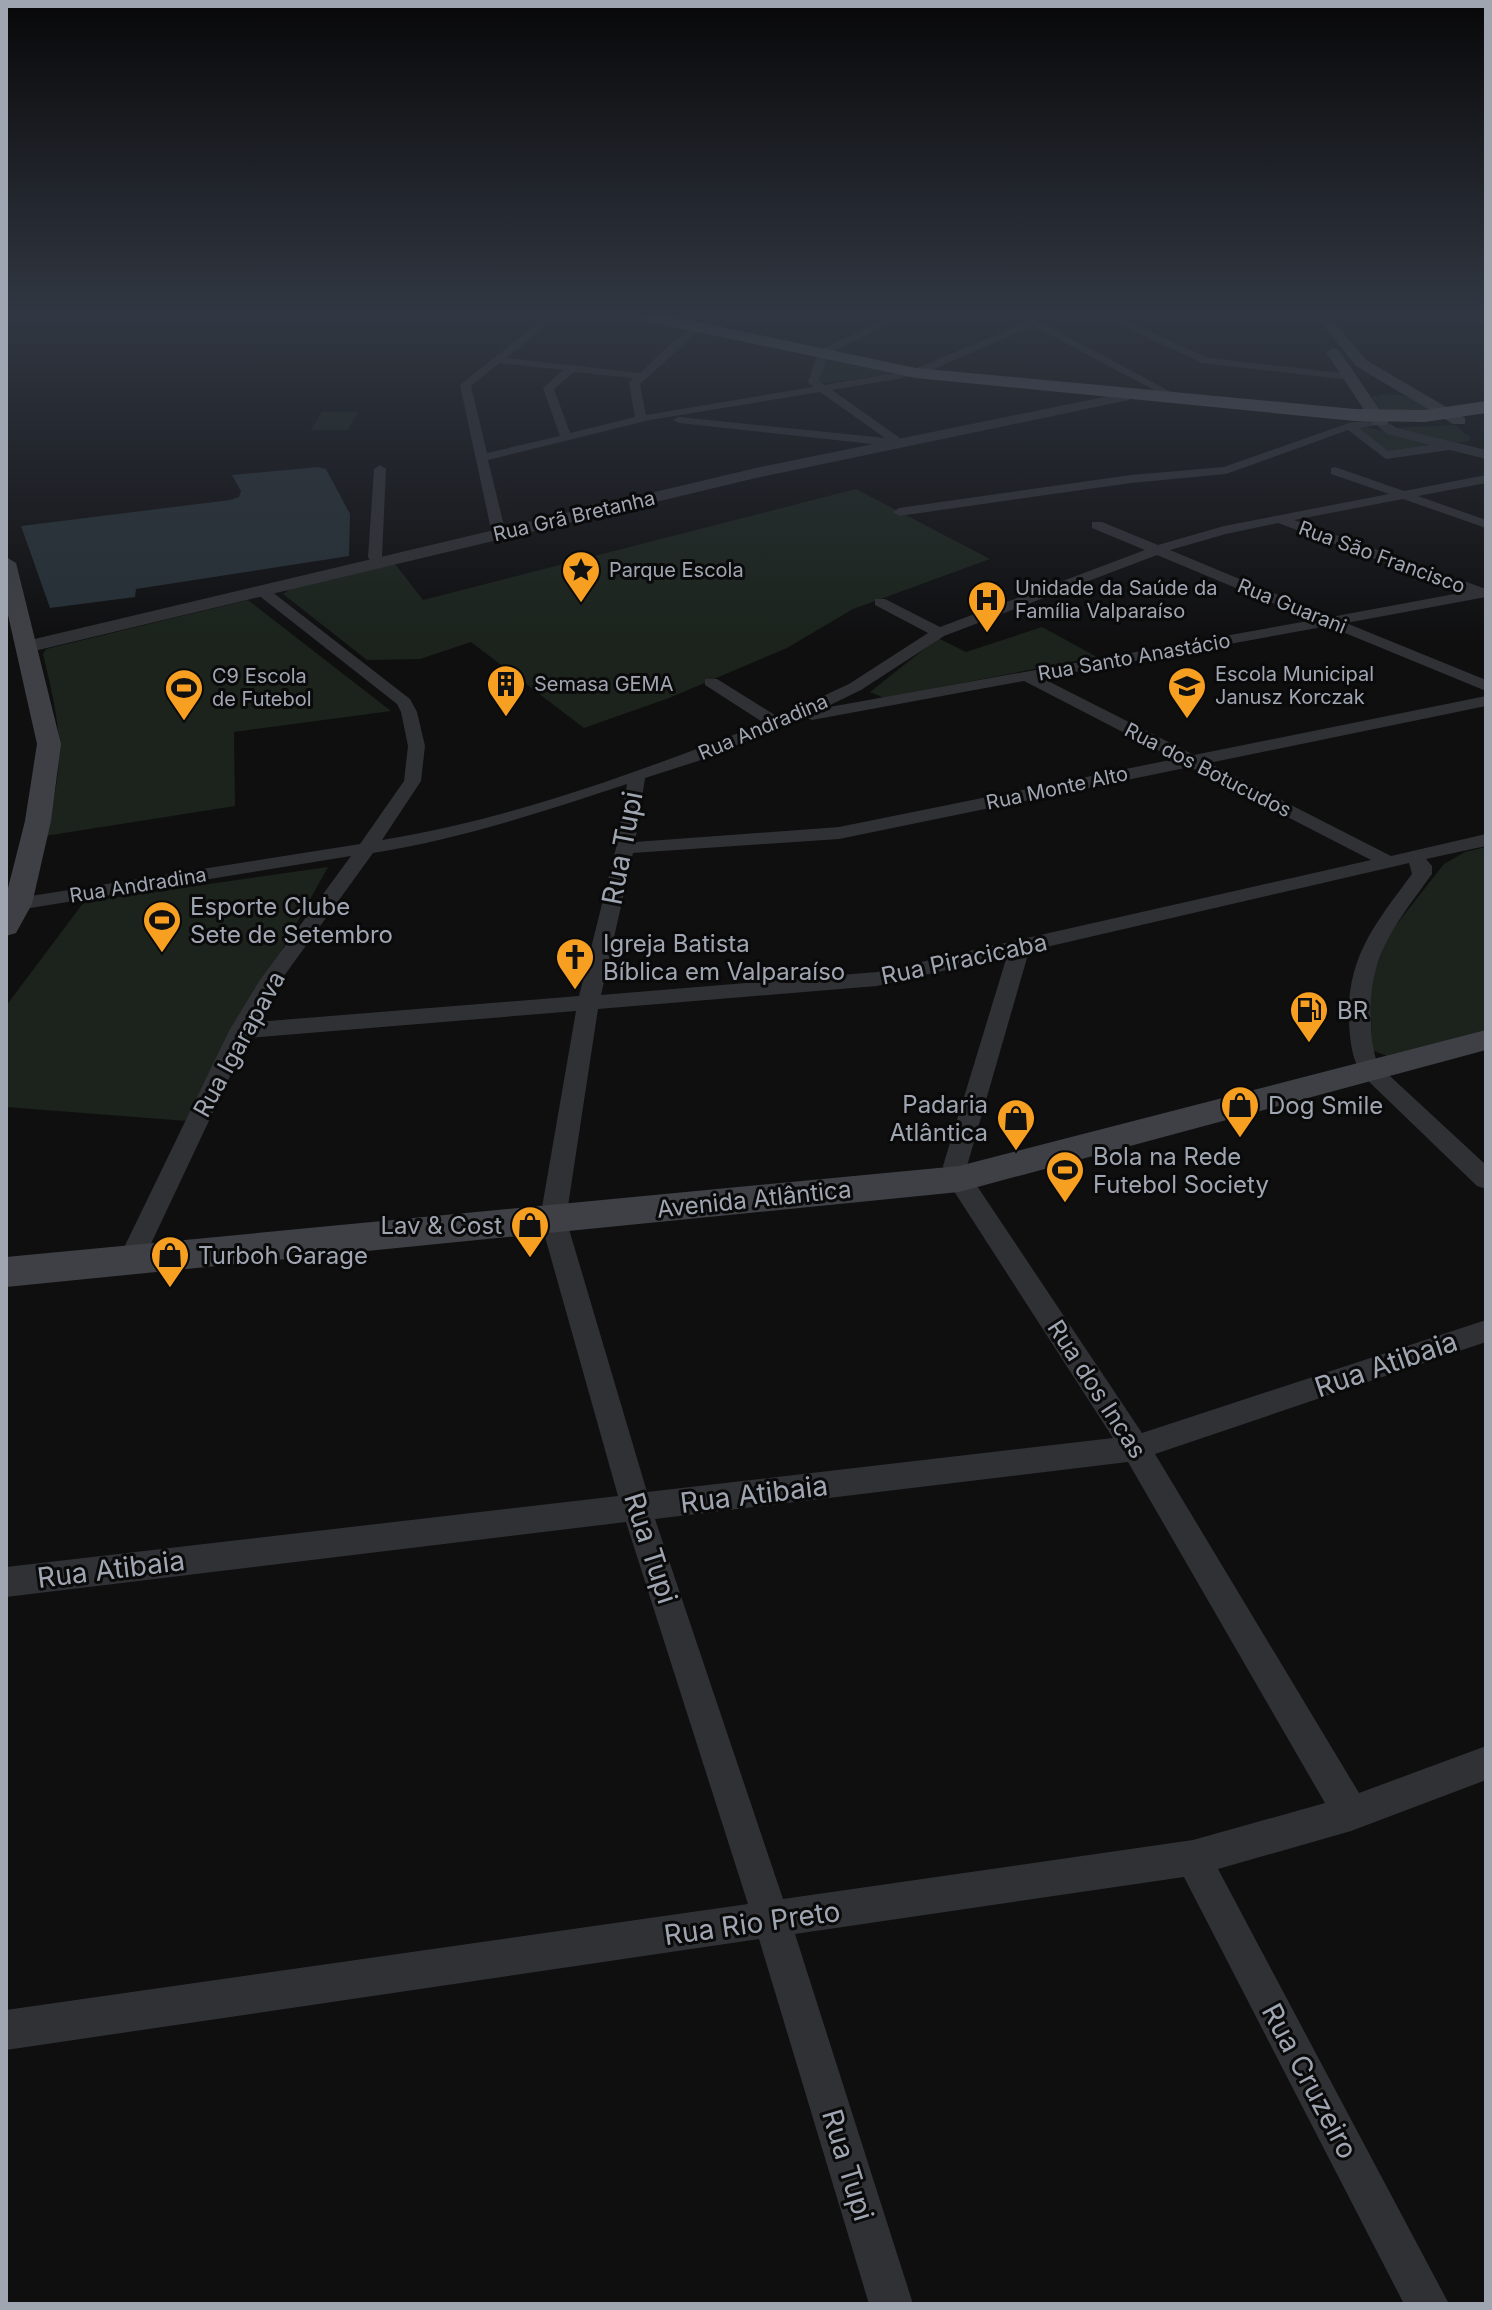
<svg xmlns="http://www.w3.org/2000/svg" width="1492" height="2310" font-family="Inter,sans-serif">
  <rect width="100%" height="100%" fill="#0f0f10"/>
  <path fill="#1b231c" d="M828,360L888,372L890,374L819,384L824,361Z
    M1384,394L1403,395L1435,410L1382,412L1371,397Z
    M322,412H358L348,430H311Z
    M1455,425L1471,438L1469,441L1455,443L1394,428Z
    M1366,427L1432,443L1434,444L1385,453L1358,428Z
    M856,489L990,559L853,609L787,648L669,698L584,728L471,642L420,659L367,660L283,594L292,588L395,564L423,600Z
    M248,600L391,711L234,732L235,806L45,836C66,757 62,733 43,654L46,649Z
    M1042,627L1097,657L884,698L870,692L938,638L966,652Z
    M1486,847V1031L1387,1056L1372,1050L1370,985L1388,935L1444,864L1465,852Z
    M328,867L187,1121L6,1107V1006L84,902Z"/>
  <path fill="#273036" d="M318,467L326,469L350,514L349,556L136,589L135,597L50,608L21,526L230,500L239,497L241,491L232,475Z"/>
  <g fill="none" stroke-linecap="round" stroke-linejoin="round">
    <path fill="#303135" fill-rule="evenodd" d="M547,316H558L506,358L640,373C667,349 693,316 730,316L701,329L640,384L646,415L813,387L808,382L819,350L892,316H905L828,354L819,381L824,385L913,370L1026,322L1019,316H1029L1182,398L1173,400L1033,326L920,375L832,390L904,441L906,443L900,447L679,423L673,420L679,417L885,438L820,392L650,420L488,460L506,534L499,538L492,534L460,385ZM499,363L563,370L543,388L560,436L487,453L471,386ZM574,372L633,378L629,383L635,417L570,433L554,389Z
      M1103,316H1116L1208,358L1350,374L1355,377L1350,380L1202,363Z
      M1460,316L1486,317V323Z
      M1380,419L1384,420V424L1359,428L1388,451L1449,442L1455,446L1449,450L1386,459L1348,430L1226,474L1131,483L899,516L893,512L899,508L1131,475L1224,467L1349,423Z
      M380,465L386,469L382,557L386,563L379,567L374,566L368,557L374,469Z
      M1335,467L1404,491L1486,475V483L1418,496L1486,520V528L1403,499L1294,520L1486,589V597L1346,623L1486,680V691L1328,626L1042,678L1194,755L1486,696V706L1209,763L1391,856L1486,834V846L1426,859L1432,866V874C1396,924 1367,956 1371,1022C1371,1037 1373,1051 1378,1065L1486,1165V1189L1477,1186L1362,1075C1352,1059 1350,1042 1349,1022C1346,957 1376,923 1412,874L1409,863L1029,951L967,1166L971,1177L1142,1433L1486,1320V1342L1155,1454L1359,1793L1486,1746V1780L1351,1831L1218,1869L1449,2304H1404L1184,1877L795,1934L913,2304H869L759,1939L6,2050V2010L748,1904L626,1522L6,1597V1567L618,1496L540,1219L576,1011L248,1038L140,1267L131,1270L122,1267L118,1260L229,1031L260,980L351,856L18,910L8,904L18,898L360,844L404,781L408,746L401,712L397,704L257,594V588H267L410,699L417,712L425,746L421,781L382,840C513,819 641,771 764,723L705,685V679H717L778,717L849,684L928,633L875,605V599H885L940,627L1145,550L1092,528V522H1102L1158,545L1224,526L1389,494L1331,474V468ZM1278,523L1465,592L1331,617L1170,550L1226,534ZM1157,555L1313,620L824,708L861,690L944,636ZM1024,681L1175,759L839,827L635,842L645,778L698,761L805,717L812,720ZM1190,767L1371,860L877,972L601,995L633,853L839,839ZM627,784L616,848L579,996L256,1022L276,987L373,853C460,839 543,812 627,784ZM1007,956L943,1166L950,1185L1113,1438L647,1492L566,1219L598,1009L877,986ZM1128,1462L1325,1803L1193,1840L783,1899L655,1519Z"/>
    <path fill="#303135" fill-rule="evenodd" d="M1124,393L1129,394V400L756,478L26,653L16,647L26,641L756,468Z
      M1380,418L1397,428L1486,450V459L1387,434L1373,422Z"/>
    <path fill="#3e4045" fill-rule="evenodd" d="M1316,316H1329L1366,360L1465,418V424H1453L1356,366Z
      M1333,348L1338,349L1388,422L1386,425H1374L1372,422L1326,352Z
      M6,557L16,563L61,744L51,821L32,904L16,933L6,936V896L25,821L37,744L6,606Z
      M1486,1030V1050L959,1192L6,1287V1257L959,1166Z"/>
    <path fill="#54565d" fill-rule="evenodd" d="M637,316H670L916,368L1355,409L1425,410L1486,401V413L1425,422L1355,421L916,378L645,321Z"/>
  </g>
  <linearGradient id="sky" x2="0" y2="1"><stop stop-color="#080809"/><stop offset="0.49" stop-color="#313742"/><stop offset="1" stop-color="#313742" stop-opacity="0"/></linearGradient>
  <rect width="1492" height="640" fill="url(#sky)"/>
  <defs>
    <symbol id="sight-pin" viewBox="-11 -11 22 30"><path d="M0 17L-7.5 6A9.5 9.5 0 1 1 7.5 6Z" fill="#f69f21" stroke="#0a0a0b"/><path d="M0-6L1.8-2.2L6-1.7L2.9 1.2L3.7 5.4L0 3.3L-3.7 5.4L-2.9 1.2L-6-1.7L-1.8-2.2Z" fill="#111"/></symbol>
    <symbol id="hospital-pin" viewBox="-11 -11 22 30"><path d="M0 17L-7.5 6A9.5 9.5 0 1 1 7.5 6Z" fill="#f69f21" stroke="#0a0a0b"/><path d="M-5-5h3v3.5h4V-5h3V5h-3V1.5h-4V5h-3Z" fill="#111"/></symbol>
    <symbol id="building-pin" viewBox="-11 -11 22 30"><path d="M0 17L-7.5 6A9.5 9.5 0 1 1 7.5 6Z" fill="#f69f21" stroke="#0a0a0b"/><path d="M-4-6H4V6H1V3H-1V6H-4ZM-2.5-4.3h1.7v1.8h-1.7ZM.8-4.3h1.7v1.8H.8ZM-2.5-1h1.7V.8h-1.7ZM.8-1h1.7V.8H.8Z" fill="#111"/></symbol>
    <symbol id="school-pin" viewBox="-11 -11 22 30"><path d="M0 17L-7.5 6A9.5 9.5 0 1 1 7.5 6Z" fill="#f69f21" stroke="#0a0a0b"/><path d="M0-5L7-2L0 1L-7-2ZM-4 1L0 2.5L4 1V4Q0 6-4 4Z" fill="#111"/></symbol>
    <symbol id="stadium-pin" viewBox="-11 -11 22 30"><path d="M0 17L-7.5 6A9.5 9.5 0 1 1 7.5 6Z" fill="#f69f21" stroke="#0a0a0b"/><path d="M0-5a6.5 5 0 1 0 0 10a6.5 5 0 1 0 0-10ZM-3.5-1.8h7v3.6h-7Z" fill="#111"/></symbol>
    <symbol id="church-pin" viewBox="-11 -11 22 30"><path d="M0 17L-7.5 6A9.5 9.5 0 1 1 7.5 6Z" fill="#f69f21" stroke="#0a0a0b"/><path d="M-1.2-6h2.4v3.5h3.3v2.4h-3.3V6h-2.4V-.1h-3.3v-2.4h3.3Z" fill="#111"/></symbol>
    <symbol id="fuel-pin" viewBox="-11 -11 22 30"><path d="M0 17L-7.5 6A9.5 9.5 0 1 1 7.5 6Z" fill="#f69f21" stroke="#0a0a0b"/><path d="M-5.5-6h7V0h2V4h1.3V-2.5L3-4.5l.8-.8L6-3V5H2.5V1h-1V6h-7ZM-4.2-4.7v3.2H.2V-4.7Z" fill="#111"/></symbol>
    <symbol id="shop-pin" viewBox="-11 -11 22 30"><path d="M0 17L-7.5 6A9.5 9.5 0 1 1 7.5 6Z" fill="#f69f21" stroke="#0a0a0b"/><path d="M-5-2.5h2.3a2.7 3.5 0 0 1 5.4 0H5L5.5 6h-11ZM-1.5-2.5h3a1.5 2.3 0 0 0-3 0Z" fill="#111"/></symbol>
  </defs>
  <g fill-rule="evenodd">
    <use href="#sight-pin" x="559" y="548" width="44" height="60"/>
    <use href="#hospital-pin" x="965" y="578" width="44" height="60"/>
    <use href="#building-pin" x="484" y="662" width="44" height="60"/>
    <use href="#school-pin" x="1165" y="664" width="44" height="60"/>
    <use href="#stadium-pin" x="162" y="666" width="44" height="60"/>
    <use href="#stadium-pin" x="140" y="898" width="44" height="60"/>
    <use href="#church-pin" x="553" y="935" width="44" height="60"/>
    <use href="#fuel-pin" x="1287" y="988" width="44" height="60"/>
    <use href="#shop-pin" x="1218" y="1083" width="44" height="60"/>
    <use href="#shop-pin" x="994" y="1096" width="44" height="60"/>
    <use href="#stadium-pin" x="1043" y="1148" width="44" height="60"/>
    <use href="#shop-pin" x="508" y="1203" width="44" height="60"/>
    <use href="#shop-pin" x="148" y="1233" width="44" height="60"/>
  </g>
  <g text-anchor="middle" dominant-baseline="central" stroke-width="6" stroke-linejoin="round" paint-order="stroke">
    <g font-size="20" fill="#9fa6b2" stroke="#0a0a0b">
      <text transform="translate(574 516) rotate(-13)">Rua Grã Bretanha</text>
      <text transform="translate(1382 557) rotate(20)">Rua São Francisco</text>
      <text transform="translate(1292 606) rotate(22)">Rua Guarani</text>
      <text transform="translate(1134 657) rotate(-10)">Rua Santo Anastácio</text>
      <text transform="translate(763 727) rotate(-23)">Rua Andradina</text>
      <text transform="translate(1208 770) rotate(27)">Rua dos Botucudos</text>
      <text transform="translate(1057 788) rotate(-12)">Rua Monte Alto</text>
      <text transform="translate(138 885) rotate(-9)">Rua Andradina</text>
    </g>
    <g font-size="20" fill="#9fa6b2" stroke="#0a0a0b" text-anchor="start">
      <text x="609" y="570">Parque Escola</text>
      <text x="1015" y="588">Unidade da Saúde da<tspan x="1015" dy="23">Família Valparaíso</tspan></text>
      <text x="1215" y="674">Escola Municipal<tspan x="1215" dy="23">Janusz Korczak</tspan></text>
      <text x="212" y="676">C9 Escola<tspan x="212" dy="23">de Futebol</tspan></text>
      <text x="534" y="684">Semasa GEMA</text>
    </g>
    <g font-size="24" fill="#9fa6b2" stroke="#0a0a0b" text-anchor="start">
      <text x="190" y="906">Esporte Clube<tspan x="190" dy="28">Sete de Setembro</tspan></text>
      <text x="603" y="943">Igreja Batista<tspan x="603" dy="28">Bíblica em Valparaíso</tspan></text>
      <text x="1337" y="1010">BR</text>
      <text x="988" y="1104" text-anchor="end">Padaria<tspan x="988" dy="28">Atlântica</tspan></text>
      <text x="1268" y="1105">Dog Smile</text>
      <text x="1093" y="1156">Bola na Rede<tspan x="1093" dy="28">Futebol Society</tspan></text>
      <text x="502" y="1225" text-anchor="end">Lav &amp; Cost</text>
      <text x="198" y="1255">Turboh Garage</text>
    </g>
    <g font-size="24" fill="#9fa6b2" stroke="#0a0a0b">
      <text transform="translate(964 959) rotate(-12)">Rua Piracicaba</text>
      <text transform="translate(239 1044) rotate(-61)">Rua Igarapava</text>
      <text transform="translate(754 1199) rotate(-6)">Avenida Atlântica</text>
      <text transform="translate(1097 1389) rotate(57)">Rua dos Incas</text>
    </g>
    <g font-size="28" fill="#9fa6b2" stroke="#0a0a0b">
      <text transform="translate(622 848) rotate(-79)">Rua Tupi</text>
      <text transform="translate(1386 1364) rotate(-19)">Rua Atibaia</text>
      <text transform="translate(754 1494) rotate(-7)">Rua Atibaia</text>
      <text transform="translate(651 1548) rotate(72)">Rua Tupi</text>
      <text transform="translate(111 1569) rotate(-7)">Rua Atibaia</text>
      <text transform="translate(752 1923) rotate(-8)">Rua Rio Preto</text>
      <text transform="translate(1310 2081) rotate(62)">Rua Cruzeiro</text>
      <text transform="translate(848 2165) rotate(73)">Rua Tupi</text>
    </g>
  </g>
  <rect width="1492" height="2310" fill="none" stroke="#9fa6b2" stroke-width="16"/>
</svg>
